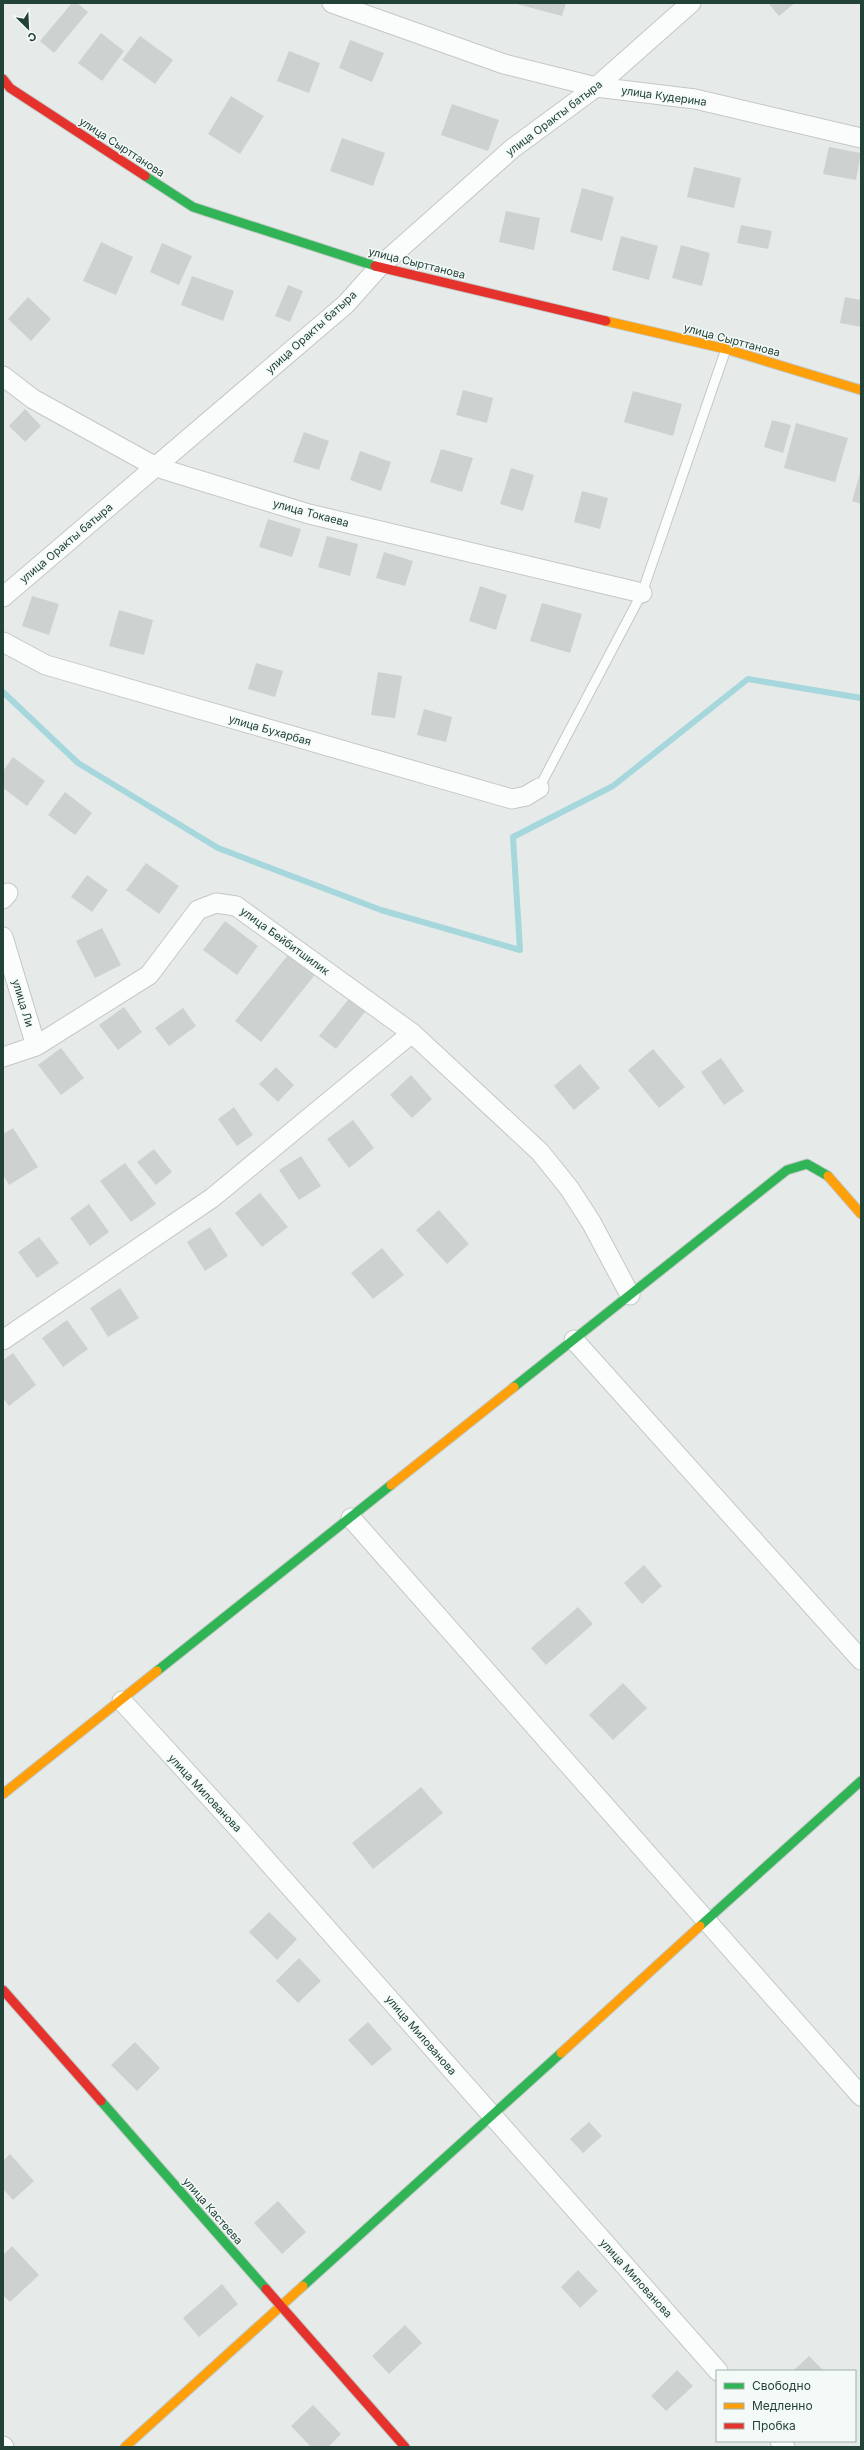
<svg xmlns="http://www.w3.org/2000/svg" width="864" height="2450" font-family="Inter,sans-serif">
  <rect width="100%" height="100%" fill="#e6ebe9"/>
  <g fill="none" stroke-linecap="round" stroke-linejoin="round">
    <path stroke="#a5d7dc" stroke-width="6" d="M3,692L78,763L218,848L381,910L520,950L513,837L613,786L748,679L861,698"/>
  </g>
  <path fill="#cdd2d0" d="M72,3H77L88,12L54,53L40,41Z
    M513,3H566L562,16Z
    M768,3H795L779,16Z
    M101,33L124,51L102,81L78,63Z
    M140,36L173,60L155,84L122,60Z
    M350,40L384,53L372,82L339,68Z
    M289,51L320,63L309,93L277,81Z
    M231,96L264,116L240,154L208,134Z
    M452,104L499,120L488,151L441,135Z
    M342,138L385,153L373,186L330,171Z
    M829,147L861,153L856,180L823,174Z
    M694,167L741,178L734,208L687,197Z
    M582,188L614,197L602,241L570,232Z
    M506,211L540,218L534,250L499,242Z
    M741,225L772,231L768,249L737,243Z
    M621,236L658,246L649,280L612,270Z
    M101,242L133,257L116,295L83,281Z
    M162,243L192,256L179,285L150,272Z
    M681,245L710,253L702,286L672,278Z
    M192,276L234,291L223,321L181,305Z
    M288,285L303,291L290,322L275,316Z
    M28,297L51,319L31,341L8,319Z
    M845,297L861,300V327L840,323Z
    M463,390L493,398L487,423L456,415Z
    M633,391L682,404L673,436L624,422Z
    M25,409L41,426L25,442L9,426Z
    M772,420L791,425L783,453L764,447Z
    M796,423L848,438L835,482L784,468Z
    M304,432L329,441L319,470L293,462Z
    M441,449L473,458L462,492L430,482Z
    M360,451L391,462L381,491L350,480Z
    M511,468L534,475L523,511L500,504Z
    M861,470V504L852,501Z
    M582,491L608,498L600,529L574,522Z
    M268,519L301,529L292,557L259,547Z
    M327,536L358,544L350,576L318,567Z
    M384,552L413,561L405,586L376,578Z
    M480,586L507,595L496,630L469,621Z
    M32,596L59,604L49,635L22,626Z
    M542,603L582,614L570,653L530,641Z
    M119,610L153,620L144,655L109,646Z
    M256,663L283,671L275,697L248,689Z
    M378,672L402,676L395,718L371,715Z
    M424,709L452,717L446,742L417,735Z
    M13,757L45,781L27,806L3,788V771Z
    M65,792L92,813L75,835L48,815Z
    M146,863L179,886L159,914L126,890Z
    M87,875L108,890L92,912L71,897Z
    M225,921L258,946L237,975L203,950Z
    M102,928L121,965L95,978L76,941Z
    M292,950L318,971L261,1042L235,1021Z
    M352,995L368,1008L336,1049L319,1036Z
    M124,1007L142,1032L118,1050L99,1025Z
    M183,1008L196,1026L169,1046L155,1028Z
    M61,1048L84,1078L61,1095L38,1065Z
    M653,1049L685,1087L659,1108L628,1070Z
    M721,1058L744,1091L724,1105L701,1072Z
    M580,1064L600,1088L574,1110L554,1086Z
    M276,1067L294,1085L278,1102L259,1084Z
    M411,1075L432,1099L412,1118L390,1095Z
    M234,1107L253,1135L237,1146L218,1119Z
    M353,1120L374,1148L349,1168L327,1139Z
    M13,1128L38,1167L9,1185L3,1175V1134Z
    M154,1149L172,1172L156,1185L137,1162Z
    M301,1156L321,1186L299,1200L279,1170Z
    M125,1163L156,1204L131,1222L100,1181Z
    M260,1193L288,1227L262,1247L235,1213Z
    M89,1204L109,1232L90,1246L70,1218Z
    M439,1210L469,1244L447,1264L416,1230Z
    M210,1227L228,1256L205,1271L187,1242Z
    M39,1237L59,1263L37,1278L18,1252Z
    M382,1248L404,1275L373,1299L351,1273Z
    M120,1288L139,1318L108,1337L90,1308Z
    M67,1320L88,1349L63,1367L42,1338Z
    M13,1353L36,1385L9,1406L3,1398V1360Z
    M644,1565L662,1586L642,1604L624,1583Z
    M578,1607L593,1624L546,1665L531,1648Z
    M623,1683L647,1708L613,1740L589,1715Z
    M421,1787L443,1813L373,1869L352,1843Z
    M269,1912L297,1939L277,1960L249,1932Z
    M299,1958L321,1981L298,2003L276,1981Z
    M368,2022L392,2049L372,2066L348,2040Z
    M135,2042L160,2068L137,2091L111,2065Z
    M589,2122L602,2136L583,2153L570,2139Z
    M10,2154L34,2181L13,2200L3,2189V2161Z
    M278,2201L306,2232L282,2254L254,2223Z
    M12,2246L39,2275L10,2302L3,2295V2255Z
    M578,2270L598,2291L580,2308L561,2287Z
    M222,2284L238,2304L199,2337L183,2318Z
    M405,2325L422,2343L389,2374L372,2356Z
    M809,2356L824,2371H793Z
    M677,2370L693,2386L666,2411L651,2396Z
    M313,2405L341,2434L328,2447H311L291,2426Z"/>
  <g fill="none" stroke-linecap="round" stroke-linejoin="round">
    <defs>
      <path id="lane" d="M539,788L642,593L726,349"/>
      <path id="street" d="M332,3L504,64L596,87L695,99L861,138
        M3,376L33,399L156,467L309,514L642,593
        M3,597L346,304L379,267L513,148L596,87L691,3
        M3,642L46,665L512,799L526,796L539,788
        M3,899L8,893
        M3,937L36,1046
        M3,1057L36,1046L149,975L198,910L216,903L236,906L412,1033L540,1152L569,1188L591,1222L630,1295
        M3,1340L212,1198L412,1033
        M574,1340L861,1660
        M351,1518L861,2096
        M122,1701L246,1837L718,2371
        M780,2441L785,2447
        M3,2446L4,2447"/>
      <path id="fast" d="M145,176L193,207L375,266
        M514,1387L787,1170L807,1164L828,1176
        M157,1671L391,1485
        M700,1926L861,1781
        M101,2101L266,2289
        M303,2286L561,2053"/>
      <path id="slow" d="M606,321L726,349L861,390
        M828,1176L861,1214
        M391,1485L514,1387
        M3,1794L157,1671
        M561,2053L700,1926
        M125,2447L303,2286"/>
      <path id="jam" d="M3,79L10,88L145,176
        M375,266L606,321
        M3,1990L101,2101
        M266,2289L405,2447"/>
    </defs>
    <use href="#lane" stroke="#c3c8c6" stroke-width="11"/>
    <use href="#street" stroke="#c3c8c6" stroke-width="21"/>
    <use href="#fast" stroke="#c1c9c6" stroke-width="11"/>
    <use href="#slow" stroke="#c1c9c6" stroke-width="11"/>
    <use href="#jam" stroke="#c1c9c6" stroke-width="11"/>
    <use href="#lane" stroke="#fbfcfc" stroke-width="9"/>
    <use href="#street" stroke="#fbfcfc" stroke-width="19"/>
    <use href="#fast" stroke="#30b455" stroke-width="9"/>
    <use href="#slow" stroke="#ff9f0a" stroke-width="9"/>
    <use href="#jam" stroke="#e5322d" stroke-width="9"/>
  </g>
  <g text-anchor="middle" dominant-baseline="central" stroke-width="3" stroke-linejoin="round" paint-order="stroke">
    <g font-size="11" fill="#224137" stroke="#f4faf7">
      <text transform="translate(664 96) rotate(8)">улица Кудерина</text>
      <text transform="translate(554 118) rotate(-37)">улица Оракты батыра</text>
      <text transform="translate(122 147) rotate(33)">улица Сырттанова</text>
      <text transform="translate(417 263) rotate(14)">улица Сырттанова</text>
      <text transform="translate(311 332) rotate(-42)">улица Оракты батыра</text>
      <text transform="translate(732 340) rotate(15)">улица Сырттанова</text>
      <text transform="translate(311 513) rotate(15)">улица Токаева</text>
      <text transform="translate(66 543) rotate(-40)">улица Оракты батыра</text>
      <text transform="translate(270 730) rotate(16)">улица Бухарбая</text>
      <text transform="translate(285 941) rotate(36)">улица Бейбитшилик</text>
      <text transform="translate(23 1003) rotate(73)">улица Ли</text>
      <text transform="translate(205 1793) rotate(47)">улица Милованова</text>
      <text transform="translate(421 2035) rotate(49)">улица Милованова</text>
      <text transform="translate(213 2211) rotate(49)">улица Кастеева</text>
      <text transform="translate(636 2278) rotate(48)">улица Милованова</text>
    </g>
  </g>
  <rect width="864" height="2450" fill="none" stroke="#224137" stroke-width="8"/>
  <rect x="716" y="2370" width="140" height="72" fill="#f4faf7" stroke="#a0b0aa"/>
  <rect x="724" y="2383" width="20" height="6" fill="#30b455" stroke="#a0b0aa"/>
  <text x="752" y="2390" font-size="12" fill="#224137">Свободно</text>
  <rect x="724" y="2403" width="20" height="6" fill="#ff9f0a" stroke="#a0b0aa"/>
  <text x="752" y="2410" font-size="12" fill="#224137">Медленно</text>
  <rect x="724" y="2423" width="20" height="6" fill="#e5322d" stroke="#a0b0aa"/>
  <text x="752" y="2430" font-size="12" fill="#224137">Пробка</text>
  <g transform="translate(28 28) rotate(156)" stroke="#f4faf7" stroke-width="3" paint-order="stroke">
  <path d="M0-3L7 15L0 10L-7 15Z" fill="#224137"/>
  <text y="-6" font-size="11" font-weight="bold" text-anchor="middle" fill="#224137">С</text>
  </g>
</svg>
